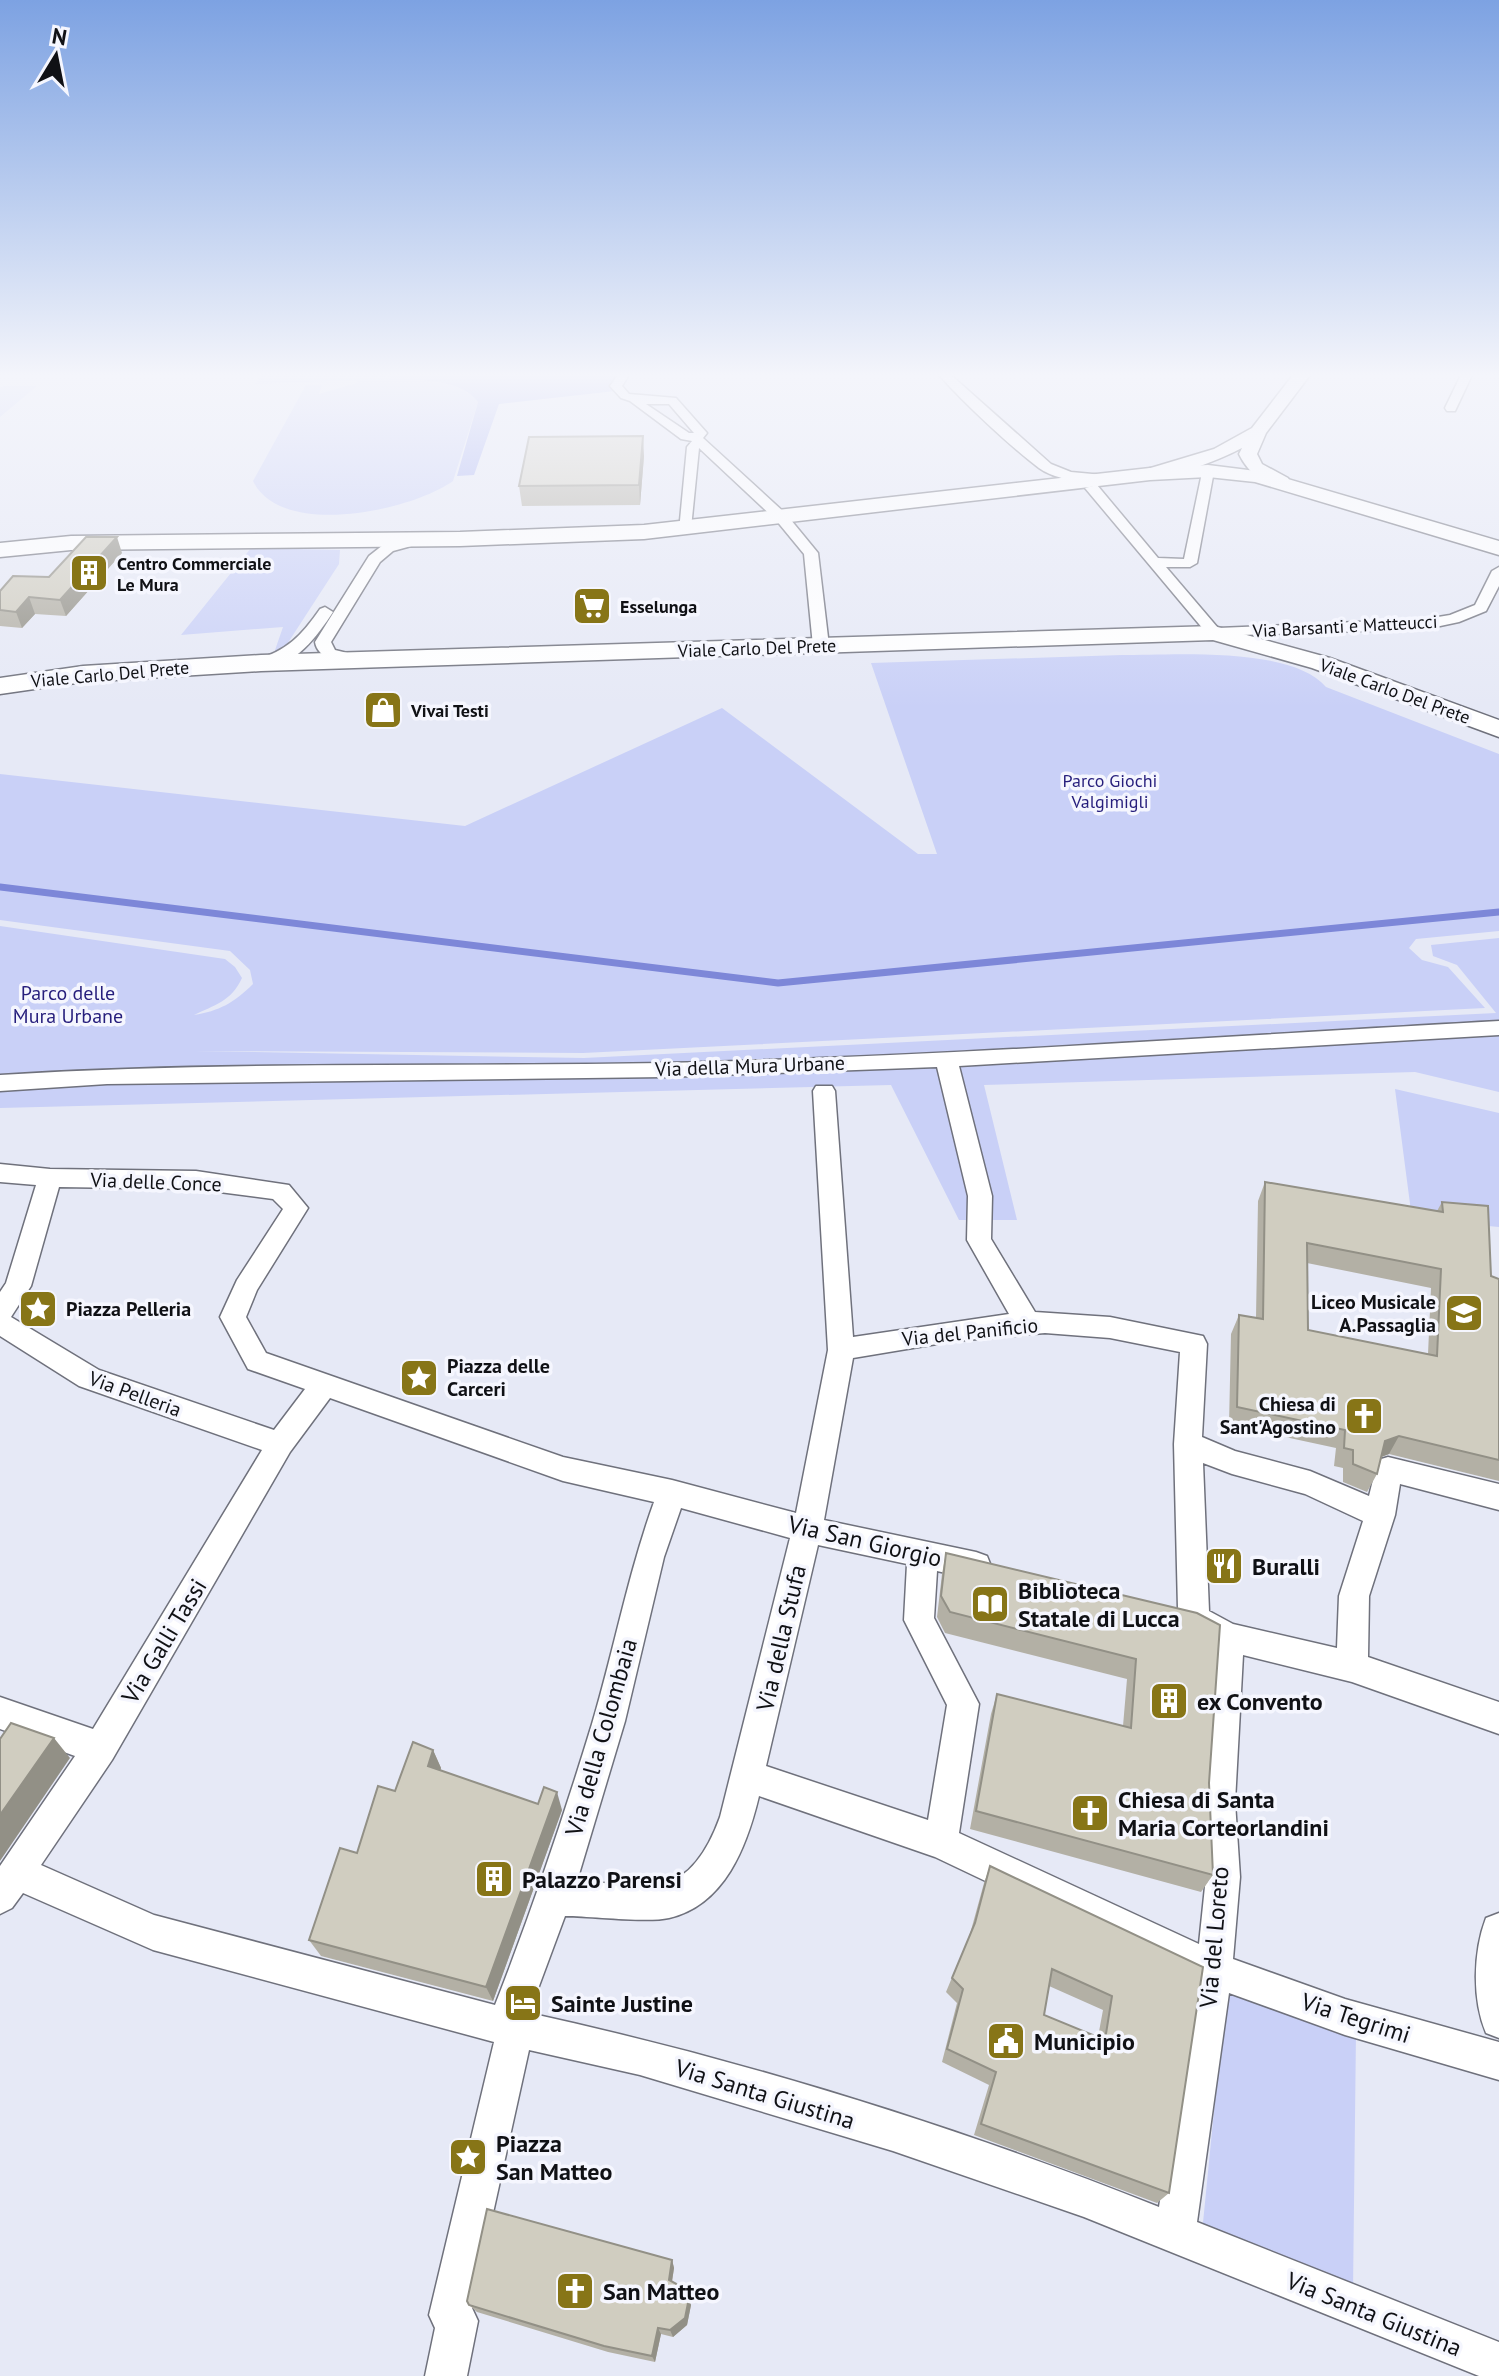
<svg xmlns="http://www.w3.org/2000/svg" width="1499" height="2376" font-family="'PT Sans',sans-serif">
  <rect width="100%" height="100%" fill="#e6e9f6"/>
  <path fill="#c9d0f7" d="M391,375L390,380C417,381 460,378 478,402L453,481C411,511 281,539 253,481L306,385H322L319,394L357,383L356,380L256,384L261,376Z
    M3,386H37L0,417V388Z
    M251,548L340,550L339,564L282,652L273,656L283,627L181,635Z
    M1122,655C1172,655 1292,646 1326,687L1499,754V931L1416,939L1409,948L1422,960L1448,967L1485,1008L583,1053L194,1051L584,1058L1496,1013L1457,965L1433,956L1431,945L1499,938V1092L1415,1072L984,1085L1017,1220H959L891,1085L0,1108V926L225,959L235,967L242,978C231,1002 214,1005 194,1015C219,1011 234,1003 253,984L250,970L230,951L0,920V774L465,826L722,708L918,854H937L871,663Z
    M1395,1089L1499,1113V1227L1412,1219Z
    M1226,1989L1356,2032L1353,2291L1202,2233Z"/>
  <path fill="#a5aff2" d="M391,375H617L610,387L615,391L499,404L474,475L457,476L478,402C461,378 415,380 389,380Z"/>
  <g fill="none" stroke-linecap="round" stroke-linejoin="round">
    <path stroke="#7d87d8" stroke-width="7" d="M0,887L778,983L1499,912"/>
    <defs>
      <path id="street" d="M618,375H629L622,386L629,394L676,398L707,433L703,438L786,514L818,553L829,646L827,649L821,651L813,646L804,554L776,520L699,448L691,528L679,531L687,447L692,441L681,439L630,401L621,398L610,386ZM646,404H669L694,433H689Z
        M939,375H951L1051,464L1071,472L1103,475L1109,479C1096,489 1052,478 1039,468C1009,445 964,403 939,375Z
        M1461,375H1472L1455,411H1447L1445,408Z
        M1203,468L1214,471L1197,563L1190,567H1166L1218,628L1426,619L1450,615L1475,605L1492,571L1499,567V586L1486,611L1459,622L1426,629L1209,636L1085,488L1097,485L1158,558L1184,559Z
        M421,535L428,539L426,542L393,551L380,562L331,642L335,650L364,657V663C347,666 318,661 315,642L369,556L383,545Z
        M325,607L333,612C316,638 291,673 255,666V660C287,651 302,635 320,609Z
        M1499,1021V1035L959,1066L992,1196L991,1239L1035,1312L1110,1317L1203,1336L1207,1344L1202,1437L1235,1451L1310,1471L1369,1496L1378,1460L1388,1457L1499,1484V1510L1400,1484L1395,1515L1369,1596L1368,1657L1499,1702V1734L1352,1682L1243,1655L1235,1802L1240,1877L1233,1959L1345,1999L1499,2042V2080L1345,2035L1229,1993L1197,2222L1499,2342V2376H1479L1084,2217L893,2151L640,2075L529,2050L472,2308L478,2321L467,2376H425L435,2328L429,2315L494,2042L153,1950L23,1893L12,1908L0,1914V1866L75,1756L0,1729V1697L93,1729L262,1450L79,1386L0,1336V1292L6,1283L36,1185L0,1182V1164L50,1169L196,1171L289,1185L308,1208L257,1290L246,1317L266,1353L563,1457L672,1480L796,1513L828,1350L813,1091L816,1086H832L835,1091L853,1337L1009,1314L967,1240L968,1196L937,1067L665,1077L107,1084L0,1091V1075C221,1061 442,1067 663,1063C942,1057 1221,1036 1499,1021ZM59,1187L196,1189L273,1199L283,1209L237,1280L220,1317L248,1369L305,1389L274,1430L99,1370L11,1317L31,1286ZM1045,1333L1110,1338L1180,1352L1174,1444L1178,1609L1175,1617L1179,1627L1212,1645L1201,1802L1206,1877L1199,1944L959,1833L979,1704L934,1618L937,1571L976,1580L987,1576L991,1566L987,1556L976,1552L824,1520L853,1358L955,1341ZM330,1398L563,1481L654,1502C628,1574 614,1650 592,1724C563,1819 531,1913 495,2005L154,1915L41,1865L112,1760L290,1452ZM1203,1463L1232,1474L1305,1494L1363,1521L1339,1596L1337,1648L1233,1624L1209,1611ZM681,1508L790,1538L720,1817C711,1842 694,1876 665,1883C647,1888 598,1882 577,1881L625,1721L664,1557ZM818,1545L907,1564L904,1620L947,1705L928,1820L766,1766ZM759,1796L935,1857L1194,1980L1159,2207C956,2126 743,2060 529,2013L565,1916C590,1916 647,1923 669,1918C725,1905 747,1846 759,1796Z
        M1499,1913V2038L1486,2033C1472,2000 1473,1952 1486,1918Z"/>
      <path id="secondary" d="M1293,375H1310L1266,433L1257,454L1262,464L1288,478L1290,482L1288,486C1267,491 1247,471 1239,454L1242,448C1223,458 1163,483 1144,478L1141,474L1144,470L1214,449L1252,428Z"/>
      <path id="primary" d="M1208,465L1264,472L1499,541V555L1255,482L1208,477L1150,480L644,539L460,546L71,550L0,557V543L71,536L460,532L644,525L1150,468Z
        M1214,626L1330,658L1499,720V737L1312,668L1213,640L261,671L83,682L0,694V678L83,666L261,655Z"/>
    </defs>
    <use href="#street" stroke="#6f717c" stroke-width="3"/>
    <use href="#secondary" stroke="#6f717c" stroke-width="3"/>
    <use href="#primary" stroke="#6f717c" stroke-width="3"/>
    <use href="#street" fill="#fff" fill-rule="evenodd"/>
    <use href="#secondary" fill="#fff" fill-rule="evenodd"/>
    <use href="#primary" fill="#fff" fill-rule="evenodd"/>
  </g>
  <path fill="#b3b0a5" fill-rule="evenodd" d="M644,456L640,505L522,506L519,486Z
    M122,553L66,616L35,614L22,628L0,626V591Z
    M1265,1182L1437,1211L1442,1202L1491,1276L1499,1279V1481L1389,1454L1382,1457L1377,1474L1367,1492L1343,1482V1468L1334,1466L1336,1448L1229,1425L1231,1334L1239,1315L1256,1318L1258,1201ZM1307,1263L1431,1288L1428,1354L1308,1330Z
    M946,1553L1197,1613L1209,1783L1213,1875L1201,1892L970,1829L991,1714L997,1694L1123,1726L1127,1679L945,1633L937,1617L942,1574Z
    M433,1750L441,1768L440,1770L538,1804L562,1810L493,2001L321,1956L309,1940L357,1853L395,1791Z
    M990,1866L1203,1967L1169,2193L1157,2203L974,2135L989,2085L942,2062L957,2003L946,1992L970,1934L984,1883ZM1049,1986L1103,2010L1098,2037L1044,2015Z
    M672,2260L674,2268L672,2282L691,2305L687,2325L673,2337L661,2334L655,2362L608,2352L477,2312L469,2305Z"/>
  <path fill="#929086" d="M643,436L644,456L640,505L639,485Z
    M117,537L122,553L66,616L60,600Z
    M29,597L35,614L22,628L16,612Z
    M1399,1436L1389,1454L1375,1459L1385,1441Z
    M54,1738L70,1758L0,1861V1815Z
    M433,1750L441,1768L436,1785L428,1766Z
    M557,1792L562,1810L493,2001L486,1987Z
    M672,2260L674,2268L671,2287L669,2280Z
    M689,2298L691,2305L687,2325L673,2337L670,2330Z
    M658,2328L661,2334L655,2362L652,2356Z"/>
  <path fill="#d0cdc0" stroke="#929086" stroke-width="2" fill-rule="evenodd" d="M643,436L639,485L519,486L529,437Z
    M86,537H117L60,600L29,597L16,612L0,610V591L13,576L49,577Z
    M1265,1182L1443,1212L1442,1202L1488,1206L1491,1276L1499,1279V1460L1399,1436L1385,1441L1377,1474L1353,1464V1450L1344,1448L1345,1430L1237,1407L1239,1315L1263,1319ZM1307,1243L1441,1269L1437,1356L1308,1330Z
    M946,1553L1197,1613L1220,1625L1209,1783L1213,1875L976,1811L997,1694L1131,1728L1136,1659L950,1612L941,1596Z
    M11,1723L54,1738L0,1815V1739Z
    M413,1742L433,1750L428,1766L538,1804L544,1787L557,1792L486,1987L309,1940L340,1848L357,1853L378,1786L395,1791Z
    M990,1866L1203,1967L1169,2193L981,2124L996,2072L947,2049L963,1989L952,1978L975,1923ZM1052,1969L1112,1996L1105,2040L1044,2015Z
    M487,2209L672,2260L669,2280L682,2287L689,2298L685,2318L670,2330L658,2328L652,2356L604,2346L469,2305L467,2301Z"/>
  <linearGradient id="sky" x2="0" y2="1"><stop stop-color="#7da2e2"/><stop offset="0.53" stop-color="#f4f5fb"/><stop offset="1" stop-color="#f4f5fb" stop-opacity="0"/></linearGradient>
  <rect width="1499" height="708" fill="url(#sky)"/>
  <defs>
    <symbol id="building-square" viewBox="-11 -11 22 22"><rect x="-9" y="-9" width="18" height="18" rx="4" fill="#877517" stroke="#f5f6fe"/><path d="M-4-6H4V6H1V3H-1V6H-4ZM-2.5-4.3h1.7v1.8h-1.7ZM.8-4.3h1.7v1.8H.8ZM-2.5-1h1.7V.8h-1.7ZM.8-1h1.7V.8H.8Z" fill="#fff"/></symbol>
    <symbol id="supermarket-square" viewBox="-11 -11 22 22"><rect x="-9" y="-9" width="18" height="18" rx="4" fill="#877517" stroke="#f5f6fe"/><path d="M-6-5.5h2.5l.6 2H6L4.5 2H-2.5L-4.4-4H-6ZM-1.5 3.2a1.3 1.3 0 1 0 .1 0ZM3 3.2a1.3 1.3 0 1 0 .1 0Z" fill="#fff"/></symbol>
    <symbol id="shop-square" viewBox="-11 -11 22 22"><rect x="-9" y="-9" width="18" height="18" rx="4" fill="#877517" stroke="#f5f6fe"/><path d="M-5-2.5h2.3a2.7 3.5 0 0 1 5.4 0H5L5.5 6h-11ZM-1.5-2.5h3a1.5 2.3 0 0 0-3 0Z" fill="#fff"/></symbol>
    <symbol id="sight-square" viewBox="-11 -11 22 22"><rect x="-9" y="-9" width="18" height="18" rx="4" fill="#877517" stroke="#f5f6fe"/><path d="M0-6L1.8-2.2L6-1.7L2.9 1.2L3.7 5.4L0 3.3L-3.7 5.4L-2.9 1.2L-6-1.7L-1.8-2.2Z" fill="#fff"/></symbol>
    <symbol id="school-square" viewBox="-11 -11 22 22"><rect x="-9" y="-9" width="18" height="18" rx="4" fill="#877517" stroke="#f5f6fe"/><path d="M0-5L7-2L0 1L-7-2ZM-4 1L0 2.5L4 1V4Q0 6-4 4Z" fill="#fff"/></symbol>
    <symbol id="church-square" viewBox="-11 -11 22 22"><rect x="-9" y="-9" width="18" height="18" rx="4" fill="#877517" stroke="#f5f6fe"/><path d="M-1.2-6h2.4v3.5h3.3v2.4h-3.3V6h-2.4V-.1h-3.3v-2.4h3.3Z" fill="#fff"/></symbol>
    <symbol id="restaurant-square" viewBox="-11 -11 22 22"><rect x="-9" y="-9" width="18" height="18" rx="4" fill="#877517" stroke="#f5f6fe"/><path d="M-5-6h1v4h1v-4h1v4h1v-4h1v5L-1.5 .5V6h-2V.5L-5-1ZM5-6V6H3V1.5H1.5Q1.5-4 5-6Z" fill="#fff"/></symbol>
    <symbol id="library-square" viewBox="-11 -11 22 22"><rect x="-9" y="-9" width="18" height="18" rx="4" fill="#877517" stroke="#f5f6fe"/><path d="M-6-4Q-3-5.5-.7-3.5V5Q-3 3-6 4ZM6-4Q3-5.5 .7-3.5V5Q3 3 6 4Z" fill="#fff"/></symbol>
    <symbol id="hotel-square" viewBox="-11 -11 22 22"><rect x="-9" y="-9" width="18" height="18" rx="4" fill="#877517" stroke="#f5f6fe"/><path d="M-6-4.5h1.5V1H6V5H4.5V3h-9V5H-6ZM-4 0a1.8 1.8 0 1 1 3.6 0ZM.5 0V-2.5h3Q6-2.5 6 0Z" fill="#fff"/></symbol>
    <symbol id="civic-square" viewBox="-11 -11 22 22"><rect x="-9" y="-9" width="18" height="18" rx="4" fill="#877517" stroke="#f5f6fe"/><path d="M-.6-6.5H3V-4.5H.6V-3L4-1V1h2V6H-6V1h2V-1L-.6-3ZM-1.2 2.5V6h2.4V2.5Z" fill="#fff"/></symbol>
  </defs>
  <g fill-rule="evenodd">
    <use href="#building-square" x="67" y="551" width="44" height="44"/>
    <use href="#supermarket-square" x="570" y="584" width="44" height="44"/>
    <use href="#shop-square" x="361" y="688" width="44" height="44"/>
    <use href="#sight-square" x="16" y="1287" width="44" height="44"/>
    <use href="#school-square" x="1442" y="1291" width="44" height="44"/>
    <use href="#sight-square" x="397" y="1356" width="44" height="44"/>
    <use href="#church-square" x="1342" y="1394" width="44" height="44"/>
    <use href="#restaurant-square" x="1202" y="1544" width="44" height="44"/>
    <use href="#library-square" x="968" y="1582" width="44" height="44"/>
    <use href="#building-square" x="1147" y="1679" width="44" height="44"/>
    <use href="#church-square" x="1068" y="1791" width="44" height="44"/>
    <use href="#building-square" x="472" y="1857" width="44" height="44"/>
    <use href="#hotel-square" x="501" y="1981" width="44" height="44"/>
    <use href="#civic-square" x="984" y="2019" width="44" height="44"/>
    <use href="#sight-square" x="446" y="2135" width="44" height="44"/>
    <use href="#church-square" x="553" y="2269" width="44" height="44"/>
  </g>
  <g text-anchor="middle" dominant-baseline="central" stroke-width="7" stroke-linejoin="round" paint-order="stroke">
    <g font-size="18" font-weight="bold" fill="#101115" stroke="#f5f6fe" text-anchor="start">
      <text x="117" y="563">Centro Commerciale<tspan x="117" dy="21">Le Mura</tspan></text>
      <text x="620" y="606">Esselunga</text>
      <text x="411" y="710">Vivai Testi</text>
    </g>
    <g font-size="18" fill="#101115" stroke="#f5f6fe">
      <text transform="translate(1345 626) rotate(-3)">Via Barsanti e Matteucci</text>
      <text transform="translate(757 648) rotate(-2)">Viale Carlo Del Prete</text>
      <text transform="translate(110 674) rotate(-5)">Viale Carlo Del Prete</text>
      <text transform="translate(1395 691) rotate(20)">Viale Carlo Del Prete</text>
    </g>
    <g font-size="18" fill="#261e7c" stroke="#f5f6fe">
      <text x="1110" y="780">Parco Giochi<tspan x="1110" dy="21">Valgimigli</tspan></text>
    </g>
    <g font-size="20" fill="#261e7c" stroke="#f5f6fe">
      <text x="68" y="993">Parco delle<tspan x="68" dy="23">Mura Urbane</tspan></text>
    </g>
    <g font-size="20" fill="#101115" stroke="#f5f6fe">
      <text transform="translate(750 1066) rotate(-2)">Via della Mura Urbane</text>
      <text transform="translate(156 1182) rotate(2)">Via delle Conce</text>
      <text transform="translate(970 1332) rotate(-6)">Via del Panificio</text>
      <text transform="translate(135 1394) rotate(20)">Via Pelleria</text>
    </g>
    <g font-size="20" font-weight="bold" fill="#101115" stroke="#f5f6fe" text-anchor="end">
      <text x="1436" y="1302">Liceo Musicale<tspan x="1436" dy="23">A.Passaglia</tspan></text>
      <text x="66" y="1309" text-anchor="start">Piazza Pelleria</text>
      <text x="447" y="1366" text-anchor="start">Piazza delle<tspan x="447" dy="23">Carceri</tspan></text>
      <text x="1336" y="1404">Chiesa di<tspan x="1336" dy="23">Sant'Agostino</tspan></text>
    </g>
    <g font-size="24" fill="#101115" stroke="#f5f6fe">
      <text transform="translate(865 1541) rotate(13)">Via San Giorgio</text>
      <text transform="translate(781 1638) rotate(-77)">Via della Stufa</text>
      <text transform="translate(164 1641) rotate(-59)">Via Galli Tassi</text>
      <text transform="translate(601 1737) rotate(-74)">Via della Colombaia</text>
      <text transform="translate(1214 1937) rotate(-85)">Via del Loreto</text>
      <text transform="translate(1356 2018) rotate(18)">Via Tegrimi</text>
      <text transform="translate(765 2094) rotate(17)">Via Santa Giustina</text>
      <text transform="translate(1374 2314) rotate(22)">Via Santa Giustina</text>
    </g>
    <g font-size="24" font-weight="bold" fill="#101115" stroke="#f5f6fe" text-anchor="start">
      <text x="1252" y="1566">Buralli</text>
      <text x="1018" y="1590">Biblioteca<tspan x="1018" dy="28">Statale di Lucca</tspan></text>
      <text x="1197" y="1701">ex Convento</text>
      <text x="1118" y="1799">Chiesa di Santa<tspan x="1118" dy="28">Maria Corteorlandini</tspan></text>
      <text x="522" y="1879">Palazzo Parensi</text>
      <text x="551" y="2003">Sainte Justine</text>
      <text x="1034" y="2041">Municipio</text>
      <text x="496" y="2143">Piazza<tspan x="496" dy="28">San Matteo</tspan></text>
      <text x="603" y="2291">San Matteo</text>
    </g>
  </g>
  <g transform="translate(56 56) rotate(10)" stroke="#f5f6fe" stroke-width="6" paint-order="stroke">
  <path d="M0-6L14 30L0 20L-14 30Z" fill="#101115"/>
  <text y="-12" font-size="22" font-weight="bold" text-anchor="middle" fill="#101115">N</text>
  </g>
</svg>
